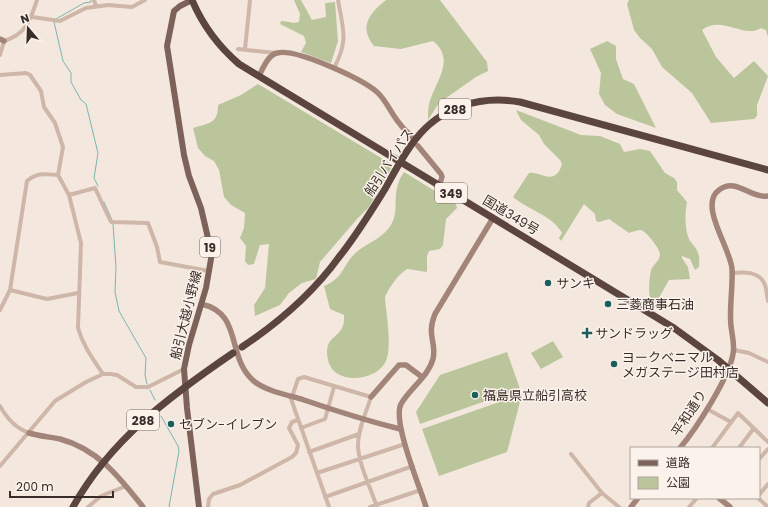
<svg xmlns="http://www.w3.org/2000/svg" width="768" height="507" font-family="Poppins,'Noto Sans JP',sans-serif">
  <rect width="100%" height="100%" fill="#f4e8de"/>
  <path fill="#bbc59c" d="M294,0H301L312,20L326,17L325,3L335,2L338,41L331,63L301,52L306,43L304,36L280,24L281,21C287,21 293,24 299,22L300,14Z
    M386,0H440L487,62L488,71L476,77L439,103L428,120C428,115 428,109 429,104C434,83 457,60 433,41L401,49L374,46C358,26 370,13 386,0Z
    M629,0H768V37L766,30L761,28C759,29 755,31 752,31C737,32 718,17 702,30L716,57L734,78L754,61L768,76L757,105V116L754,119L711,123L692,93L662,67L652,49L640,38L634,30L627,4Z
    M607,41L616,46V59L623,79L634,84L656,128L617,114L605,105L599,94L601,73L590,49Z
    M258,84L393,165L369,207L357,219L320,262L316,279L302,283L289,293L280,305L255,316L254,305L265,288L269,244L260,245L254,264L248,265L245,261L246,246L240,238L244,228L245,213L231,205L224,197L219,170L214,161L205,156L198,148L193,128C209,123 218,124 218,105L241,95Z
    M516,110L581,135L600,136L620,144L624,152L640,149L650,151L665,173L674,178L677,182V190L687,202C685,212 685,223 687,233C691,249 701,244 699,267L695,270L690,259L682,256V258L688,267L690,279L669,280L656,303L651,301C648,296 649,274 652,268C655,263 660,260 660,254C660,249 646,231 641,230C637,230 632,232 629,233L609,219L599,222L596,221L595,214L584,204L561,241L559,238L562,233C552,215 528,210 513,197L529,173C540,170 555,188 562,164L560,160L544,144L539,135L521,120Z
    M404,172L456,204L457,208L446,219L443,245L440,249L429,251L427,256V272L407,269C397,276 390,286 385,297C386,314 393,348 385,363C374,382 333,385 328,360C322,332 346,341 344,315L330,309L324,286C345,278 343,262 359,250C371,241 385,237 392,223C400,208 390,192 404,172Z
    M553,341L563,357L541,369L531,353Z
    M507,352L520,389L420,424L416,412L440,375Z
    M522,394L507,452L439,476L422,429Z"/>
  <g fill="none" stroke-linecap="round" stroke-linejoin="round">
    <path stroke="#7bb4b1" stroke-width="1" d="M56,19L84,3L91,2V0
      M54,22L63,61L71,73V82L81,100L86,104L98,153L94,178L98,186
      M104,202L112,220
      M113,224L116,267L115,292L119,311L146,358L145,375L147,384
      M150,390L155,400
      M161,416L178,446L179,451L169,507"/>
    <path stroke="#ceb6a8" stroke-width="4" d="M94,0L96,6
      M32,17L60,21L86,8L108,5L132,7L145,0
      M238,49L276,53
      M245,49L250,0
      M0,55L4,41C26,34 30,21 37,0
      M334,68C349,40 343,30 338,0
      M0,75L26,73L30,75L41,91L44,107L55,123L63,147L58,175
      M69,195L95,188L111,222L148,223L157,247L160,262L209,271
      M732,273C744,272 760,271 765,285C767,291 767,296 768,301
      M10,290L47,299L78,293
      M0,310L10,290L27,181C38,172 45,174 58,175L69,195L81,243L78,328C83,346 93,359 103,374
      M734,350L749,353L768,362
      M290,396L329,507
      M292,397L298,379L304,377L371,397C366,413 358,429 358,445C358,463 371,489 377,507
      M0,406C7,419 15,428 29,433
      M707,409L731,422
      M301,428L325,419L334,387
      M712,448L738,413L768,442
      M739,448L754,428
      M309,452L359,434
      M571,454L602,493L619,507
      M759,459L768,449
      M0,466L55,401L86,382L103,374H110L117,375L136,387H148L184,369
      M317,473L405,444
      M759,495L768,484
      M325,497L413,466
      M758,498L768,507
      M88,507L101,496L126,486
      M208,507L209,499L213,494L240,485L292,457L296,453L298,445L289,428L292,422L298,420
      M370,507L421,490
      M588,507L589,503L602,493
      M689,507L697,498"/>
    <path stroke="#a28479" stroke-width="5.5" d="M0,39L4,41
      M259,76C263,68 268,55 277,53C296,48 362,79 377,92C387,101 391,114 400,124C404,130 410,134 415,140
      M418,146L441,174L442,177L439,186
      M201,304C244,313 225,358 255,382C269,392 288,395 304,400C336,411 368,421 400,429
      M371,397L399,365H406L422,377
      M29,433C39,436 50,437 60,439C98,449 120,478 143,507
      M680,448C696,429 729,378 733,354C735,345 732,335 731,326C729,308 733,288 732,269C731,249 698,205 719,190C736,177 751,199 768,196
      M719,498L730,507
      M426,507C420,487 392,421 401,404C409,389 428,377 433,359C437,342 426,336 435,314L493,218
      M631,507L638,498"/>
    <path stroke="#7d6259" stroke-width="6" d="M192,0L180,6L174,11L167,46L184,155L189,176L201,208L211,251V259L206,288L189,345L184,369L187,408L199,507"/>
    <path stroke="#5c453f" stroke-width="7" d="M192,0C203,26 218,46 239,64L674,328L718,360L768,403
      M242,347C278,323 313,293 339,257C356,236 370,213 385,189C394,173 403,155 415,140C440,107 480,95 520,102L768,170
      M73,507C110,440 170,396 233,353"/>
  </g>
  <g fill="#1b5f5d" stroke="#fbf2eb" stroke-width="1.5">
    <circle cx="548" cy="283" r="4"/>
    <circle cx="608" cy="304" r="4"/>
    <path d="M585 327h4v4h4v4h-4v4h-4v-4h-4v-4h4z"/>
    <circle cx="614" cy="364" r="4"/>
    <circle cx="475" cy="395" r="4"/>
    <circle cx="171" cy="424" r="4"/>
  </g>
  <g text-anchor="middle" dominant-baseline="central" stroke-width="3" stroke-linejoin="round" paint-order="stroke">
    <g fill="#fbf2eb" stroke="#746863" stroke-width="1">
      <rect x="439" y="99" width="32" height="20" rx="3"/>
      <rect x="435" y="183" width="32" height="20" rx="3"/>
      <rect x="200" y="237" width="20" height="20" rx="3"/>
      <rect x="127" y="410" width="32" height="20" rx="3"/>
    </g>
    <g font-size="12" font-weight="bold" fill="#3a2d29">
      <text x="455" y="109">288</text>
      <text x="451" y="193">349</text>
      <text x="210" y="247">19</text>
      <text x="143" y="420">288</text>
    </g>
    <g font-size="13" fill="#3a2d29" stroke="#fbf2eb">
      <text transform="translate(389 162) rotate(-57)">船引バイパス</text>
      <text transform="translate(511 215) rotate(31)">国道349号</text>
      <text transform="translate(186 315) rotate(-76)">船引大越小野線</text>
      <text transform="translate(689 413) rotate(-57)">平和通り</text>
    </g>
    <g font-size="13" fill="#3a2d29" stroke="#fbf2eb" text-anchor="start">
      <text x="556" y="283">サンキ</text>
      <text x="616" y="304">三菱商事石油</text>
      <text x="595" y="333">サンドラッグ</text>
      <text x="622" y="357">ヨークベニマル<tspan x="622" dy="15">メガステージ田村店</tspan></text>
      <text x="483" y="395">福島県立船引高校</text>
      <text x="179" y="424">セブン-イレブン</text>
    </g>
  </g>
  <rect x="630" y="447" width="130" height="52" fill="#fbf2eb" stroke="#aea39d"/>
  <rect x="638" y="460" width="20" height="6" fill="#7d6259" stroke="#aea39d"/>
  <text x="666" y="467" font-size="12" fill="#3a2d29">道路</text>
  <rect x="638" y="477" width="20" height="12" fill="#bbc59c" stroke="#aea39d"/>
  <text x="666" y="487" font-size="12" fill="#3a2d29">公園</text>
  <g transform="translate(28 28) rotate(341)" stroke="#fbf2eb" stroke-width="3" paint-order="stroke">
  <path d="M0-3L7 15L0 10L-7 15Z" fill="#3a2d29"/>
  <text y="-6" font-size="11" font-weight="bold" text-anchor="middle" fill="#3a2d29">N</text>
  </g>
  <path d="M10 491v6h103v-6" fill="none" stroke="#3a2d29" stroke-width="2"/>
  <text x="16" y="491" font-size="12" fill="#3a2d29" stroke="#fbf2eb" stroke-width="3" paint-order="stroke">200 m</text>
</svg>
